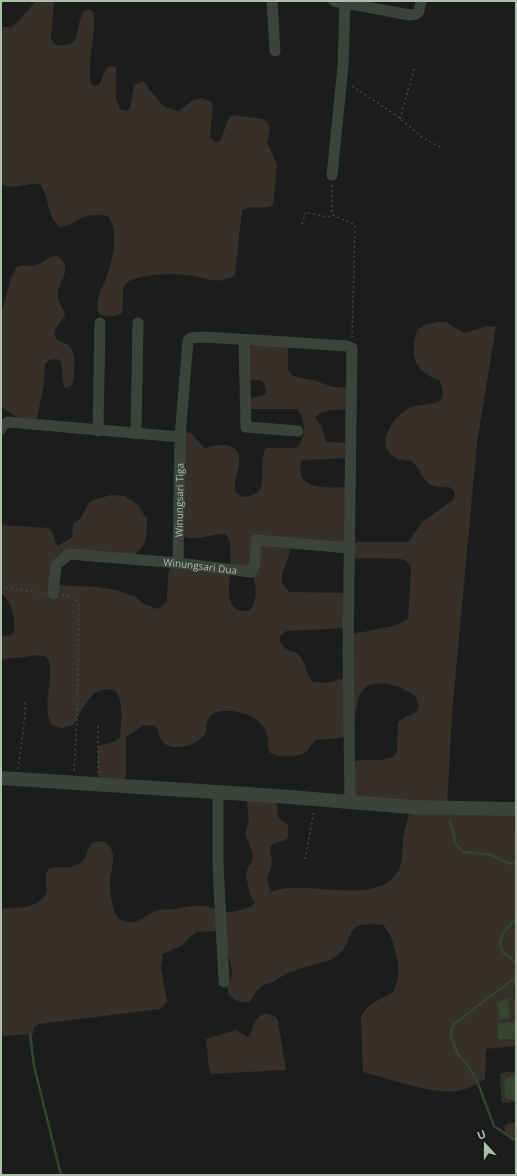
<svg xmlns="http://www.w3.org/2000/svg" width="517" height="1176" font-family="'Open Sans',sans-serif">
  <rect width="100%" height="100%" fill="#1a1d1b"/>
  <path fill="#362f2a" fill-rule="evenodd" d="M36,1H54L51,39L56,45C85,49 73,27 84,11L90,9L94,13C96,37 87,60 91,84L94,86L99,85L107,67L112,66L116,68V99L120,109L126,111L130,108L134,85L143,81L162,105L174,110L179,111L193,100L201,98L211,102L213,106L210,138L216,143L220,141L229,118L232,115L263,119L268,123L270,128L267,143L277,164L273,205C263,211 251,203 242,211L235,275C218,287 203,276 185,275C173,273 131,274 125,285C121,293 124,304 122,313C114,317 107,317 99,314C94,302 101,290 106,279C112,262 120,231 108,216C99,215 89,214 81,218C72,222 71,226 60,227C46,217 50,197 40,184C28,182 13,191 1,184V27H11L17,23Z
    M58,256C76,271 55,282 58,298C59,304 64,309 65,316C59,324 48,335 61,342C65,344 69,343 71,348C77,359 74,374 72,385L68,388L64,387L61,362L57,359L49,360L45,364L44,384L37,418L34,420L17,417L1,407V314L11,278L17,267C24,263 30,267 37,265C47,261 44,257 58,256Z
    M438,322H446L464,333L487,326L496,327L477,443L452,714L447,808L516,809L514,825L516,839V986L514,988C515,1000 516,1010 516,1022L498,1024V1039H516V1046L486,1049L485,1079C476,1085 468,1089 457,1091C435,1095 386,1078 363,1072L361,1018C365,1004 382,999 393,992C395,987 398,982 398,977C400,962 393,935 383,925C337,920 360,941 334,958C327,962 318,963 310,966C294,970 289,972 274,981C271,983 269,983 266,984C258,986 254,995 250,1002C242,1003 232,1001 228,992C226,986 232,980 232,974C232,962 224,943 221,931L197,932L190,937L183,945L163,954L161,967L167,1002L160,1009L39,1024L34,1027L33,1034L1,1036V909C17,907 40,910 47,891C40,852 63,876 80,863C87,858 87,848 93,842L104,841C121,853 109,869 110,886C110,895 113,916 121,920C136,928 146,914 158,910C163,909 169,910 174,909C189,907 207,901 221,913C234,912 244,910 255,904L249,892L246,874L248,868L252,862L253,855L245,834L249,821L246,794L277,796V812L279,818L288,825V838C283,843 276,840 270,846L272,866L267,879L271,892C305,877 381,911 400,867C403,859 402,849 403,840C404,829 408,818 411,807L350,802V762C364,758 382,763 394,756L397,750L398,722L403,718L416,712L419,706L415,696C400,686 384,680 367,686L359,695L353,729L342,738L316,740C311,743 310,749 306,752C298,758 279,757 270,753C267,746 269,739 266,732C259,716 241,710 225,711C219,711 212,712 209,718C206,723 208,730 204,735C198,745 172,753 163,742C159,737 159,730 155,726L144,725L126,737V785L98,783V746L116,741L120,738C121,725 125,699 114,690C90,685 84,709 73,725L63,728L53,726C38,711 60,662 44,656C38,654 31,656 25,657C17,658 9,658 1,660V636L11,635L14,632C15,618 13,603 1,593V525L49,528C54,533 54,541 58,546L72,537L73,524L81,518L88,504L93,500L111,495L125,496L137,504L147,519C147,535 147,549 131,556L61,560L57,585L97,587L115,590L134,596L144,604L158,609L167,602L168,575L171,563L231,570L230,542L226,534C211,533 197,542 183,536L181,431L191,433L204,448C209,448 214,445 219,445C256,443 230,481 236,492C242,502 258,495 261,487C264,475 260,461 265,450L267,448H296C307,440 306,419 297,409H251L249,399L266,394L264,383L260,380H245L244,340L288,342V369L293,376L317,381L332,387L353,388L352,409C339,410 325,408 315,417L322,427L326,442L352,443L351,458L303,460L301,462C301,466 300,471 301,475C306,491 338,487 351,487L350,542H408L422,522L453,500L455,495L454,491L449,487C434,488 427,486 420,472C418,468 416,465 413,462C408,460 402,461 398,459C389,456 383,446 386,437C391,421 402,408 420,405C425,404 433,404 438,402C446,398 442,386 439,380C413,372 410,354 417,330L424,325ZM290,543L350,548L349,558L400,559C407,560 409,563 411,569L408,619L393,626L348,635V677L327,683L313,682C307,674 305,664 300,656C294,649 281,652 280,639C280,634 283,633 287,631L348,628L349,593L290,592C271,577 292,565 290,543ZM231,570L251,572C257,583 258,601 249,611C224,613 228,587 231,570ZM508,998L510,1019H499L497,1002Z
    M266,1013L276,1017L278,1021L286,1070L211,1074L209,1069L206,1039L236,1030L248,1037C257,1026 249,1020 266,1013Z
    M505,1072H516V1076H509L504,1080L505,1097L508,1100H516V1102L503,1103L501,1101L500,1074Z
    M516,1122V1141L506,1135L504,1126L509,1123Z"/>
  <path fill="#35432f" d="M507,998L509,999L510,1019H499L497,1002Z
    M516,1022V1039H498V1023Z
    M510,1076H516V1100H508L505,1097L504,1080Z"/>
  <g fill="none" stroke-linecap="round" stroke-linejoin="round">
    <path stroke="#35432f" stroke-width="2.5" d="M450,821L456,844L463,852L491,855L508,863L516,864
      M516,918C508,926 494,941 503,952C506,956 512,959 516,962
      M516,977L454,1024L450,1035L458,1054L467,1064L477,1081L494,1126L516,1141
      M30,1034L34,1066L61,1175"/>
    <path stroke="#414a41" stroke-width="1.5" stroke-dasharray="2 3" stroke-linecap="butt" d="M352,86L396,115L422,137L443,149
      M400,119L414,69
      M332,185V212L333,215L355,225V227L352,337
      M302,224L306,212L327,217L332,215
      M1,587L42,593
      M62,595C72,596 76,596 79,606L77,718L74,771
      M18,769L25,715V701
      M98,773V723
      M305,859L314,811"/>
    <g stroke="#3b433c" stroke-width="11">
      <path d="M272,1L275,51"/>
      <path d="M334,1L410,15L416,14L419,11L421,1"/>
      <path d="M332,175L343,66L345,2"/>
      <path d="M244,340L246,427L298,431"/>
      <path d="M1,429L2,425L8,422L180,437L188,341L190,338L205,337L347,346L352,348L348,650L350,802"/>
      <path d="M98,431L100,323"/>
      <path d="M136,434L138,323"/>
      <path id="s1" d="M178,563L180,437"/>
      <path id="s2" d="M53,594L56,565L69,554L178,563L251,572L255,564L256,540L350,548"/>
      <path d="M218,792V864L224,982"/>
    </g>
    <path stroke="#3b433c" stroke-width="14" d="M1,778L277,796L411,807L516,809"/>
  </g>
  <g text-anchor="middle" dominant-baseline="central" stroke-width="3.5" stroke-linejoin="round" paint-order="stroke">
    <g font-size="10" fill="#adbeac" stroke="#151816">
      <text stroke="none"><textPath href="#s1" startOffset="63">Winungsari Tiga</textPath></text>
      <text stroke="none"><textPath href="#s2" startOffset="178">Winungsari Dua</textPath></text>
    </g>
  </g>
  <rect width="517" height="1176" fill="none" stroke="#adbeac" stroke-width="4"/>
  <g transform="translate(485 1144) rotate(339)" stroke="#151816" stroke-width="3" paint-order="stroke">
  <path d="M0-3L7 15L0 10L-7 15Z" fill="#adbeac"/>
  <text y="-6" font-size="11" font-weight="bold" text-anchor="middle" fill="#adbeac">U</text>
  </g>
</svg>
